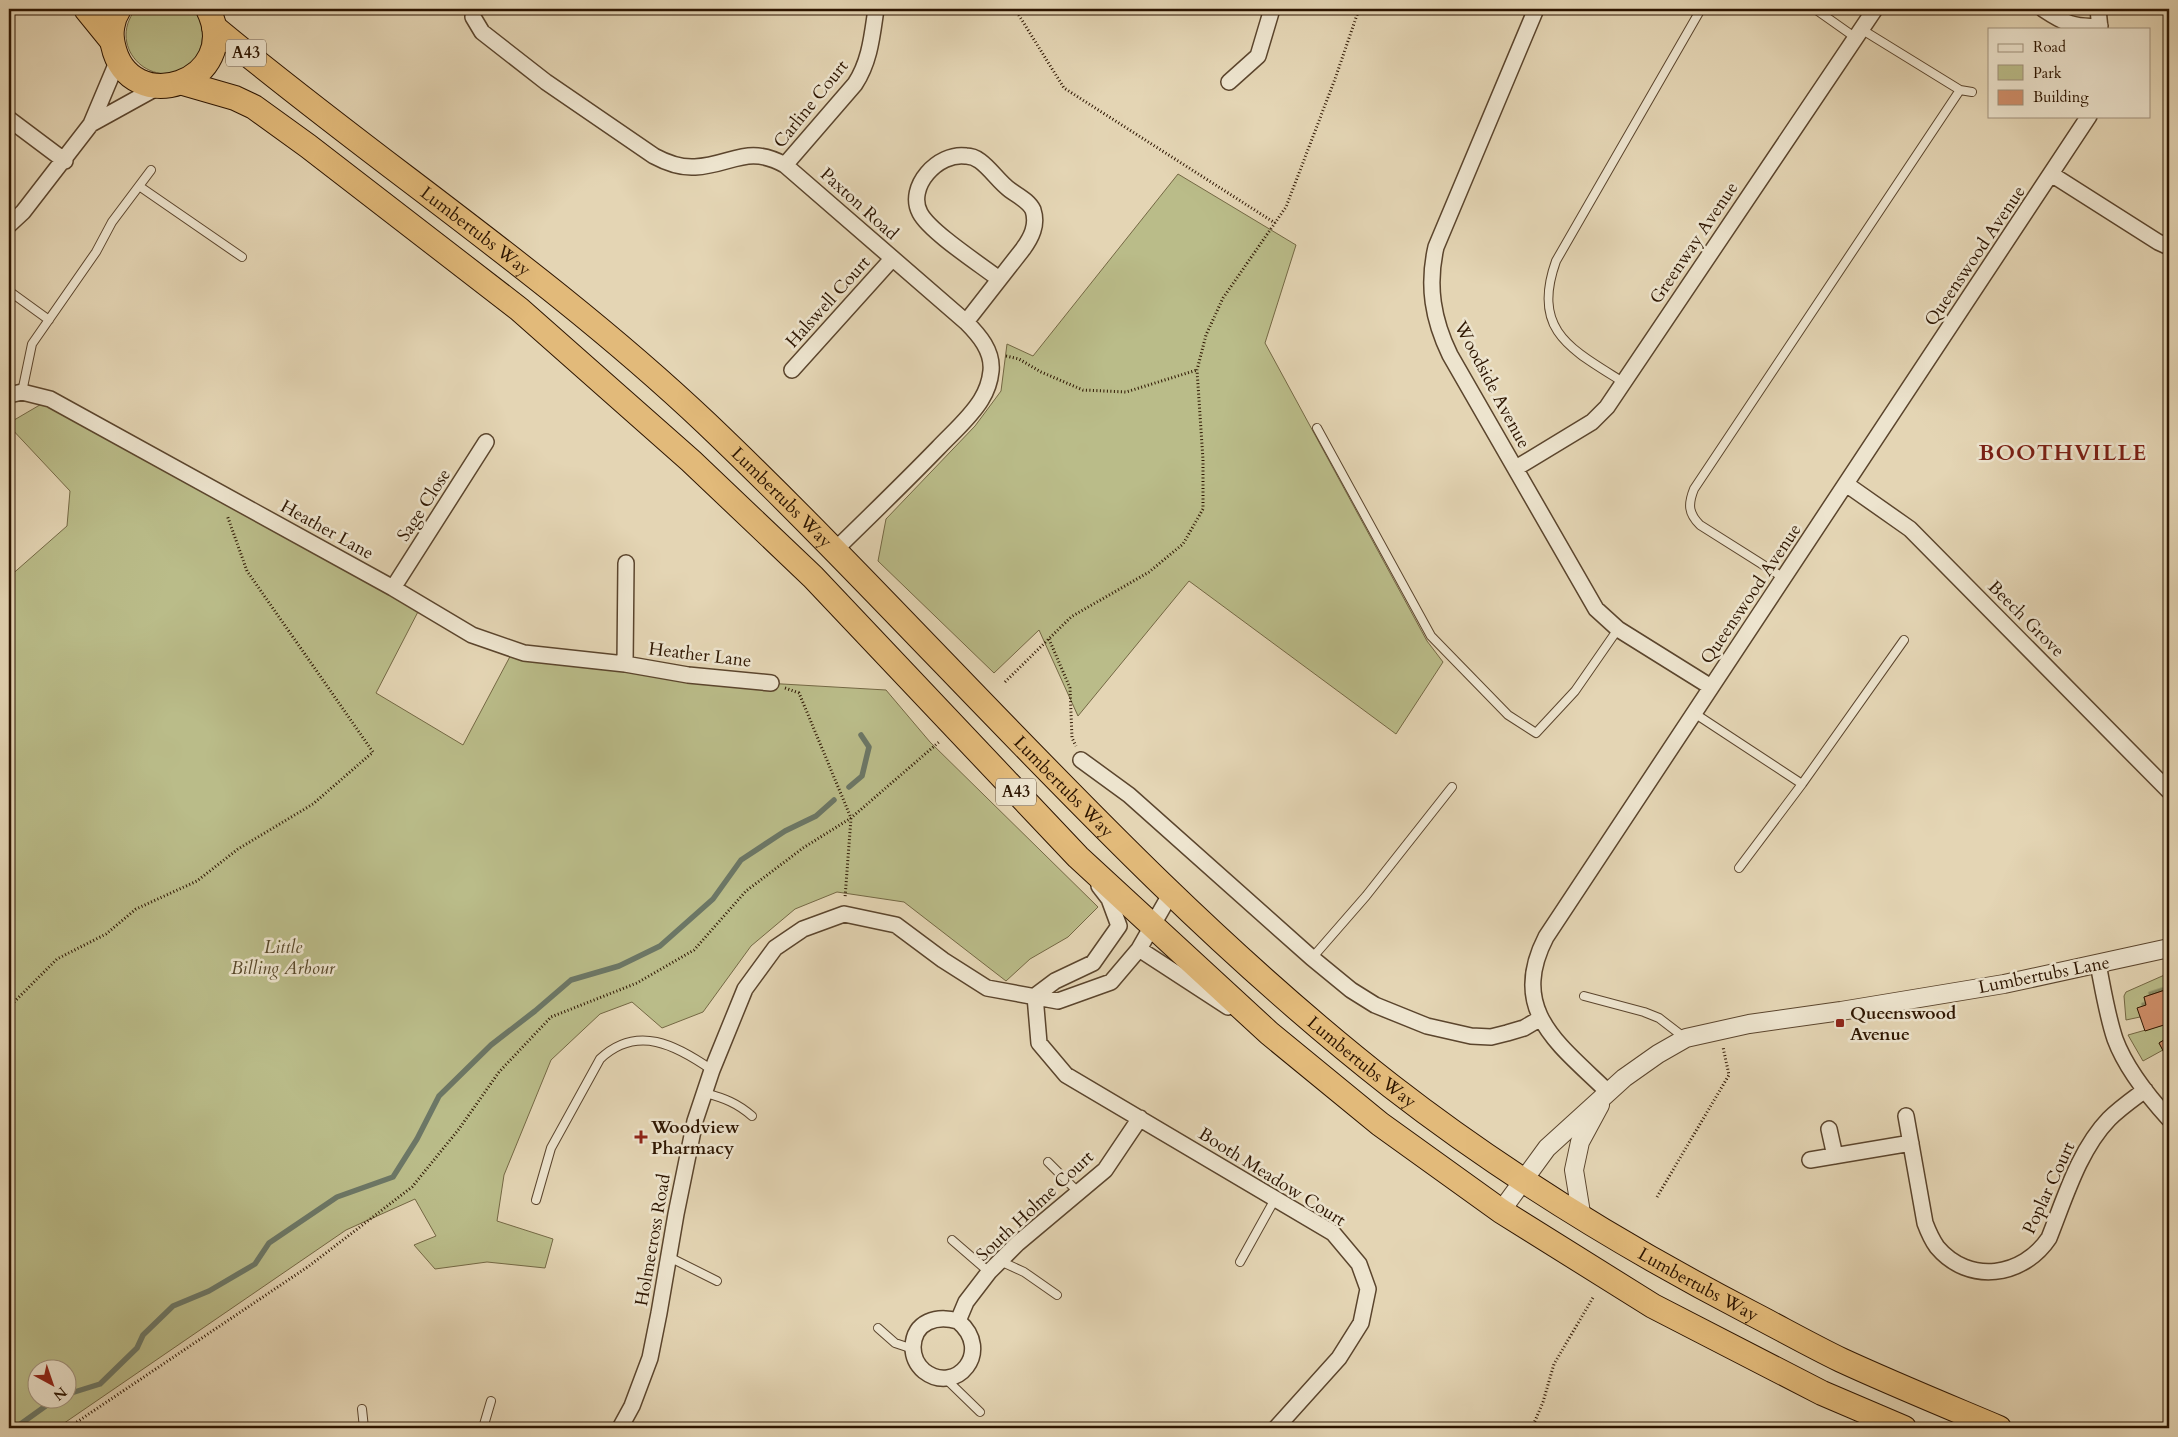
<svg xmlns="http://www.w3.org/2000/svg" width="2178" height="1437" font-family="Cardo,serif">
  <defs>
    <filter id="shadow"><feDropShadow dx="4.5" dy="-4.5" stdDeviation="0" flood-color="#0004"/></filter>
  </defs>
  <rect width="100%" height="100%" fill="#e4d5b4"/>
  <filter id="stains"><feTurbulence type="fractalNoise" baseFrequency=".004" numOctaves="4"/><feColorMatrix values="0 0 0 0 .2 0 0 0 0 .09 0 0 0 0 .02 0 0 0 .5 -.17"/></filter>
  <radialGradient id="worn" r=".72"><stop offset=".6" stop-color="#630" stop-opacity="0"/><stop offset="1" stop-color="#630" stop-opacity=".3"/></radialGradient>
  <path fill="#babc89" stroke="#746844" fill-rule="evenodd" d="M136,9H193C201,18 204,29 202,41C201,49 197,56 192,62C156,96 104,48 136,9Z
    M1178,174L1296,245L1265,343L1427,641L1443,662L1396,734L1189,581L1078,716L1039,630L994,673L878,561L886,519L975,426L1001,391L1007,344L1033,356Z
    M50,399L421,606L376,693L463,745L514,649L713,680L886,690L930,742L1098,907L1068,937L1030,959L1006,981L904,902L837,892L795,909L751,946L703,1012L662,1028L632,1002L600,1014L551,1060L504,1175L497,1221L553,1239L545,1268L487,1262L435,1269L414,1245L436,1236L415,1199L346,1230L57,1428H9V577L67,526L70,491L9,426V423ZM38,1370H68V1400H38Z
    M2169,973V1002L2165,990L2144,997L2146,1005L2140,1017L2126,1020L2124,996L2126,992Z
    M2169,1016V1025L2164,1027L2167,1038L2159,1043L2163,1050L2143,1061L2128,1035L2167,1024L2165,1017Z"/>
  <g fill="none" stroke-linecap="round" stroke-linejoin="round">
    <path stroke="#6c7766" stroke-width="5.5" d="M849,787L862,776L869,747L861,735
      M68,1394L100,1384L137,1348L143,1335L173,1306L209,1291L255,1264L269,1243L337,1197L393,1177L417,1139L439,1096L491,1045L535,1011L571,980L619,966L660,946L713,899L741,860L785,831L816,816L834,800
      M15,1428L54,1400"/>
  </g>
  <path fill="#d08f6b" stroke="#2d1500" filter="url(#shadow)" d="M2165,990L2169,1002V1016L2165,1017L2167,1024L2145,1031L2137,1008L2146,1005L2144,997Z
    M2168,1025H2169V1062L2159,1043L2167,1038L2164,1027Z"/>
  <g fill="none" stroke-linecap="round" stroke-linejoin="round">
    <defs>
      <path id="service" d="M1815,9L1856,38
        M1861,29L1960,90L1972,92
        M139,186L242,257
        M9,291L49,320
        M1623,382C1571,349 1531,331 1556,261L1701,9
        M22,392L32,344L96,252L112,222L151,170
        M1317,428L1431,636L1508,715L1536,733L1575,691L1618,629
        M1784,578L1700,525C1688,513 1688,504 1694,489L1960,90
        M1694,713L1802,784
        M1739,868L1802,784L1904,640
        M1312,958L1366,896L1452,787
        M1584,996L1644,1012L1659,1018L1685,1038
        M705,1093C724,1098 737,1103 752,1116
        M1048,1162L1078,1192
        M536,1200L551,1148L600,1059C637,1024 676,1045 712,1070
        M952,1240L989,1272
        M669,1257L717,1281
        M1000,1261L1024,1272L1057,1295
        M1240,1262L1275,1199
        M878,1328L895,1343L913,1349
        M946,1379L980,1412
        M362,1409L364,1428
        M483,1428L491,1401"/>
      <path id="minor" d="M474,9L473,17L482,32L546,82L654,156C667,163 680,168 695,167C732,165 747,144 785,165L966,322C979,335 993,351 991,371C990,381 986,392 981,400C970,418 952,433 938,448C904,483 869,517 834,551
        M1536,9L1436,247C1427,286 1433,320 1450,355L1596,609L1618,629L1711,687
        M2043,9C2064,23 2074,28 2100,26
        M2098,9L2100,29
        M1229,82L1258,56L1272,9
        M9,119L65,161
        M91,124L158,87
        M785,165L855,84C870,61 872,36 876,9
        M2051,174L2158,242L2169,247
        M9,225L23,212L91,124L118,60
        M966,322L1023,249C1031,238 1038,225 1033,210C1029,201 1018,196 1010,190C999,182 991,169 980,161C976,158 971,156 966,156C938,152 906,187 920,213C930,232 981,265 999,279
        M792,370L892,259
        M9,395L22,392L50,399L393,588L472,635L524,653L625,664L626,563
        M1516,468L1592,422L1607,407L1875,9
        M1846,484L1910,529L2169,791
        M393,588L486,442
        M625,664L688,675L771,683
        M1081,760L1129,795L1312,958L1351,990L1375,1005L1427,1026L1471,1036L1491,1037L1507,1033L1524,1028L1541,1018
        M1139,949L1228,1007
        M2098,964C2103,989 2107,1015 2115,1039C2126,1069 2148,1096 2169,1119
        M1035,996L1039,1043L1066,1075L1333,1233L1359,1264L1368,1289L1361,1323L1339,1358L1276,1428
        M1035,996L1055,981L1093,963L1119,926L1109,899L1099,886
        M1608,1092C1559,1044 1508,1011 1546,937L2089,116
        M1906,1116L1925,1223C1928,1231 1932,1240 1937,1247C1969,1285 2023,1277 2049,1238C2065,1198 2079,1150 2109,1119C2120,1108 2133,1099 2145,1090
        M1829,1129L1835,1156
        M1810,1160L1911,1143
        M958,1321C937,1315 914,1321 913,1347C913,1356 917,1365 924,1371C956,1396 994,1351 958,1321L966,1302L989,1272L1018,1243L1105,1170L1140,1118
        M620,1428L632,1406L650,1358L659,1313L676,1214L695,1121L712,1070L745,989L775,948L803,929L844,914L896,925L943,960L987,988L1058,1001L1111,982L1139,949L1171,893"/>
      <path id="tertiary" d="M1501,1211L1547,1148L1624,1078L1658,1054L1686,1038L1749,1024L1841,1011L2004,984L2169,948
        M1582,1219L1574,1170L1580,1142L1600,1105"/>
      <g id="trunk">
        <path d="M86,9L112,41"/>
        <path d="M119,9C112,19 110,34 113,45C129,120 244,82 208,9"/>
        <path id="s1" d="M214,27C376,162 553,278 706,423C936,642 1139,889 1391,1086C1503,1173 1624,1247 1749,1312C1780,1328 1810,1345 1841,1360C1893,1384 1947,1406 1999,1428"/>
        <path d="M183,83L235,98L254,107L308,146L519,309L691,461L813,577L1078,857L1269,1033L1380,1124L1501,1211L1653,1306L1822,1393L1904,1428"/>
      </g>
    </defs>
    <use href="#service" stroke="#5b452d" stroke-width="10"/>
    <use href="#minor" stroke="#5b452d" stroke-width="18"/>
    <use href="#tertiary" stroke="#5b452d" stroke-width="20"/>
    <use href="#trunk" stroke="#2d1500" stroke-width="26"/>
    <path stroke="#2d1500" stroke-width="3" stroke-dasharray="1 2.5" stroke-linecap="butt" d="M1015,9L1064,88L1275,223
      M1006,356L1019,359L1041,372L1083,390L1126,392L1197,370
      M1049,639L1070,688L1072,738L1076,746
      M1005,682L1071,617L1149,572L1183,544L1203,509V460L1197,370L1206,335L1223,298L1286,207L1335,79L1359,9
      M785,688L799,693L851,818L845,898
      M9,1007L57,959L106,934L136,909L197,881L238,849L313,804L373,752L247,571L227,515
      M1657,1197L1729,1075L1723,1047
      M68,1428L309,1266L412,1187L459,1129L499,1072L551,1017L637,983L694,950L746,891L803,848L851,818L939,742
      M1532,1428L1543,1402L1554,1364L1594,1296"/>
    <use href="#service" stroke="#ede4ce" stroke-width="8"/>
    <use href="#minor" stroke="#ede4ce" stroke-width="15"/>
    <use href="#tertiary" stroke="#ede4ce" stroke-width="18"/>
    <use href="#trunk" stroke="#e2ba7a" stroke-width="24"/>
  </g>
  <g fill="#8f2418" stroke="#ede4ce" stroke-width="2">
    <rect x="1835" y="1018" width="10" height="10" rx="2.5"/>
    <path d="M638.5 1129.5h5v5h5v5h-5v5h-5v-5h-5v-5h5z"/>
  </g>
  <g text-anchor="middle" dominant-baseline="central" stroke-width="5" stroke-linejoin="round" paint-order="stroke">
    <g fill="#ede4ce" stroke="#67533e" stroke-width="1">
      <rect x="226" y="39.5" width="40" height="27" rx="4"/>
      <rect x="996" y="778.5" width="40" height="27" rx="4"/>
    </g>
    <g font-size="16" font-weight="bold" fill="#2d1500">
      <text x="246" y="53">A43</text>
      <text x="1016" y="792">A43</text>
    </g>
    <g font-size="18" fill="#2d1500" stroke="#ede4ce">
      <text transform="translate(811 104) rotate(-51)">Carline Court</text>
      <text transform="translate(859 204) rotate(42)">Paxton Road</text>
      <text stroke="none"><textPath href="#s1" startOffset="332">Lumbertubs Way</textPath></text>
      <text transform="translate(1694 243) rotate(-56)">Greenway Avenue</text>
      <text transform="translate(1975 256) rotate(-56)">Queenswood Avenue</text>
      <text transform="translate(828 302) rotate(-48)">Halswell Court</text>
      <text transform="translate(1492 385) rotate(62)">Woodside Avenue</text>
      <text stroke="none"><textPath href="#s1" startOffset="738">Lumbertubs Way</textPath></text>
      <text transform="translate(424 505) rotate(-57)">Sage Close</text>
      <text transform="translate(327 530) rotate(29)">Heather Lane</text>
      <text transform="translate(1751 594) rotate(-56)">Queenswood Avenue</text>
      <text transform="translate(2026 619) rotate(45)">Beech Grove</text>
      <text transform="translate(700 655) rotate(7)">Heather Lane</text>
      <text stroke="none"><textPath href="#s1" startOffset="1142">Lumbertubs Way</textPath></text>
      <text transform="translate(2044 975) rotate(-11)">Lumbertubs Lane</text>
      <text stroke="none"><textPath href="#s1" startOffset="1548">Lumbertubs Way</textPath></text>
      <text transform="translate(1272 1177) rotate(32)">Booth Meadow Court</text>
      <text transform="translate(2049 1188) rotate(-65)">Poplar Court</text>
      <text transform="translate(1035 1206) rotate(-43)">South Holme Court</text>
      <text transform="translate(653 1240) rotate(-80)">Holmecross Road</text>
      <text stroke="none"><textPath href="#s1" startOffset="1952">Lumbertubs Way</textPath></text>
    </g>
    <g font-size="18" font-style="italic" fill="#574729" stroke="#ede4ce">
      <text x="283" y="947">Little<tspan x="283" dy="21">Billing Arbour</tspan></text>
    </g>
    <g font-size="18" font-weight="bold" fill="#2d1500" stroke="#ede4ce" text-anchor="start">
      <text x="1850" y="1013">Queenswood<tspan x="1850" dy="21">Avenue</tspan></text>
      <text x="651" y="1127">Woodview<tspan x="651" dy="21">Pharmacy</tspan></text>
    </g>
    <g font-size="22" font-weight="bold" letter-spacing="1" fill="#7a1f14" stroke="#ede4ce">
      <text x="2063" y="453">BOOTHVILLE</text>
    </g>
  </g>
  <rect width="2178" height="1437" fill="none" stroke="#e4d5b4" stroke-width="30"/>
  <rect x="10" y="10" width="2158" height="1417" fill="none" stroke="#2d1500" stroke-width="2.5"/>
  <rect x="15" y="15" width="2148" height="1407" fill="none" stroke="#2d1500"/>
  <rect x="1988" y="28" width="162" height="90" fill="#ede4ce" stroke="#a0917c"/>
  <rect x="1998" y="44" width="25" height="8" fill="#ede4ce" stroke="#a0917c"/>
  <text x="2033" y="52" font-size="15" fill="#2d1500">Road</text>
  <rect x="1998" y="65" width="25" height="15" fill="#babc89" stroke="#a0917c"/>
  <text x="2033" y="78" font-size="15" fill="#2d1500">Park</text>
  <rect x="1998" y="90" width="25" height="15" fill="#d08f6b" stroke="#a0917c"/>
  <text x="2033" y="102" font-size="15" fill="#2d1500">Building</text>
  <g transform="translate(52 1384) rotate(140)"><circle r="24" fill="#ede4ce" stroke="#a0917c"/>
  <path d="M0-4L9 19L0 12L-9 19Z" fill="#8f2418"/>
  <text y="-8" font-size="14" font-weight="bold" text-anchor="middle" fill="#2d1500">N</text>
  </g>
  <rect width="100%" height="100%" filter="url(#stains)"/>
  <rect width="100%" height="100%" fill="url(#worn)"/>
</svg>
